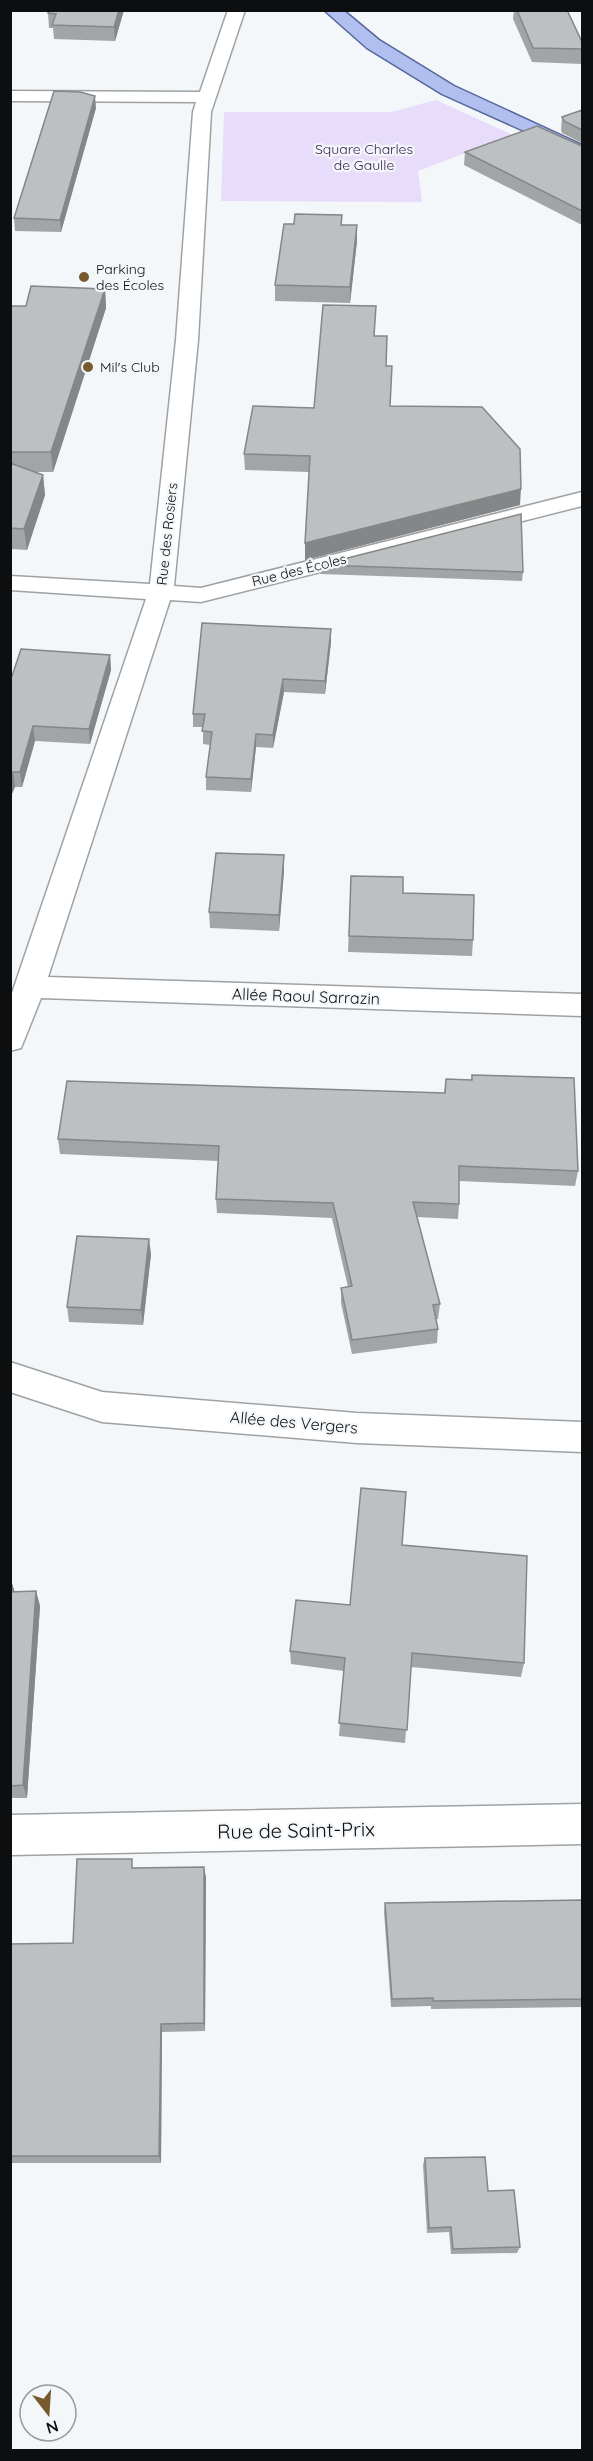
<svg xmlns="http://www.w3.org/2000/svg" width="593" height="2461" font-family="Quicksand,sans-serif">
  <rect width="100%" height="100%" fill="#f4f7f9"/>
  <path fill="#e8dcfb" d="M436,100L513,135L418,171L422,202L221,201L224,112H391Z"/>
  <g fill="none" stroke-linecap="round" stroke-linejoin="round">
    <defs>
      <path id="minor" d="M228,10H245L211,112L198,340L174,586L201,588L582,492V506L201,602L170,600L48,977L582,994V1016L41,998L21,1048L10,1051V999L146,599L10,590V576L150,584L176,340L193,112L196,102L10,101V91L200,92Z
        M10,1362L102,1392L357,1413L582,1422V1452L357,1443L102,1422L10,1392Z
        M582,1804V1844L10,1855V1815Z"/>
      <path id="major" d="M324,10H343L379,40L454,86L582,145V157L442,94L367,48Z"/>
    </defs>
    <use href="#minor" stroke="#9ea2a4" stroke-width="3"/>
    <use href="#major" stroke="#56669b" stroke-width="3"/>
    <use href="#minor" fill="#fff" fill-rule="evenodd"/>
    <use href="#major" fill="#b1bff0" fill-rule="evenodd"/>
  </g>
  <path fill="#a2a5a6" d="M49,10H124L115,41L54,39L53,28H49L48,13Z
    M514,10H567L582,42V64L532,62L513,19Z
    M96,108L61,232L15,231L14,218Z
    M582,110V143L562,133L561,130L562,117Z
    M582,146V225L464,165L465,152Z
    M342,215V225L357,241L350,303L275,301V285L294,224Z
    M105,289L106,308L53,472H36L43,475L45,495L27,550L10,549V306H26Z
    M375,336L386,366L390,406L520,505L305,560L309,472L245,470L244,454L314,408Z
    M320,565L523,572L522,581L320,574Z
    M331,642L325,694L284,692L273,748L256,747L251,792L206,790V777L210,745L203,744V727H193V714Z
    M110,655L111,670L90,744L35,741L22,787H15L10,798V677Z
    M284,855V871L279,931L210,928L209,912Z
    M351,876L403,893L473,940L472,956L348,952Z
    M472,1075L578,1171L575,1186L459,1181V1204L458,1219L417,1217L440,1304L438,1319H436L438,1329L437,1343L352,1354L341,1303V1288L348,1287L332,1218L217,1213L216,1199L218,1161L60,1154L58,1139L444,1093L446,1079L471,1080Z
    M151,1254L143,1325L69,1322L67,1307Z
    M402,1545L524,1663L521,1677L411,1667L405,1743L339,1736L344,1671L291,1664L290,1651L350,1605Z
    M10,1579L15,1592L36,1591L40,1606L27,1798H10Z
    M134,1868L206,1877L205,2031L162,2032L161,2163H10V1944L73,1943Z
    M582,1900V2007L431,2009V2006L391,2007L384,1912L385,1903Z
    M425,2158L488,2191L520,2247L517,2253L451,2254L449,2232L427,2233L423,2165Z"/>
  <path fill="#848687" d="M119,10H124L115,41L114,27Z
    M95,96L96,108L61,232L60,220Z
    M357,225V241L350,303V287Z
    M105,289L106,308L53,472L51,452Z
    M43,475L45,495L27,550L24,529Z
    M521,489L520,505L305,560V543Z
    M331,629V642L325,694V681Z
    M110,655L111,670L90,744L89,729Z
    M283,679L284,692L273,748V735Z
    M33,726L35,741L22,787L20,772Z
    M256,734V747L251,792V779Z
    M13,772L15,787L10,798V777Z
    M284,855V871L279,931V915Z
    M149,1239L151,1254L143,1325L141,1310Z
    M11,1579L15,1594H10V1587Z
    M36,1591L40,1606L27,1798L23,1785Z
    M204,1867L206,1877L205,2031L204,2023Z
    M161,2024L162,2032L161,2163L159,2156Z"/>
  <path fill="#bcc0c1" stroke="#848687" stroke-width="1.5" d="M49,10H119L114,27L52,25L56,14L48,13Z
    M517,10H567L582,42V49L533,48Z
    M54,91L80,92L95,96L60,220L14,218Z
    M582,110V130L564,121L562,117Z
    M537,126L582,146V211L465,152Z
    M295,214L342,215L341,225H357L350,287L275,285L284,224H294Z
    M31,286L105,289L51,452H10V306H26Z
    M323,305L376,306L374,336H387L386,366H392L390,406L482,407L520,449L521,489L305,543L310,456L244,454L253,406L314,408Z
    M10,463L43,475L24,529L10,528Z
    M521,514L523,572L320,565Z
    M202,623L331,629L325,681L283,679L273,735L256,734L251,779L206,777L212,732L202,731L205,714H193Z
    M21,649L110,655L89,729L33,726L20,772H13L10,777V677L12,676Z
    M216,853L284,855L279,915L209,912Z
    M351,876L403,877V893L474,895L473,940L349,936Z
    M472,1075L574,1078L578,1171L459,1166V1204L413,1202L440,1304L433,1305L438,1329L352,1340L341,1288L352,1286L333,1203L216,1199L219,1146L58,1139L67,1081L445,1093L446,1079L472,1080Z
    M77,1236L149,1239L141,1310L67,1307Z
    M361,1488L406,1492L402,1545L527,1556L524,1663L412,1653L407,1730L339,1723L345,1658L290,1651L296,1600L350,1605Z
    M36,1591L23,1785L10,1786V1592Z
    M77,1859H132V1868L204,1867V2023L161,2024L159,2156H10V1944L73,1943Z
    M582,1900V1999L433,2001V1998L392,1999L385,1903Z
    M485,2157L488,2191L514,2190L520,2247L453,2249L451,2227L429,2228L425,2158Z"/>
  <g fill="#785a2e" stroke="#f4f7f9" stroke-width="2">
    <circle cx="84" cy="277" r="6"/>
    <circle cx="88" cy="367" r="6"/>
  </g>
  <g text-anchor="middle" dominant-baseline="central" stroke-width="4.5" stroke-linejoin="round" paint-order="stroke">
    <g font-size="14" fill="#341c4e" stroke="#f4f7f9">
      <text x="364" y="149">Square Charles<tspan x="364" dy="16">de Gaulle</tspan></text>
    </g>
    <g font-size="14" fill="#0d0e0f" stroke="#f4f7f9" text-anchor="start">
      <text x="96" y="269">Parking<tspan x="96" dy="16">des Écoles</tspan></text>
      <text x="100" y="367">Mil's Club</text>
    </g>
    <g font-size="14" fill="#0d0e0f" stroke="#f4f7f9">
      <text transform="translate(167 534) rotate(-84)">Rue des Rosiers</text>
      <text transform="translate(299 570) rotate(-14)">Rue des Écoles</text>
    </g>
    <g font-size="16" fill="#0d0e0f" stroke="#f4f7f9">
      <text transform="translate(306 996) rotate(2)">Allée Raoul Sarrazin</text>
      <text transform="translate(294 1422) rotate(5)">Allée des Vergers</text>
    </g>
    <g font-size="20" fill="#0d0e0f" stroke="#f4f7f9">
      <text transform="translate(296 1830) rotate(-1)">Rue de Saint-Prix</text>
    </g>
  </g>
  <rect width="593" height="2461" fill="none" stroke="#0d0e0f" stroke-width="24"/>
  <g transform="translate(48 2413) rotate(163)"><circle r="28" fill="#f4f7f9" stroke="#989a9b" stroke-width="1.5"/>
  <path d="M0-4.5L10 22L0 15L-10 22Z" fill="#785a2e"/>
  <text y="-9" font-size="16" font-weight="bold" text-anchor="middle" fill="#0d0e0f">N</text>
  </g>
</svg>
